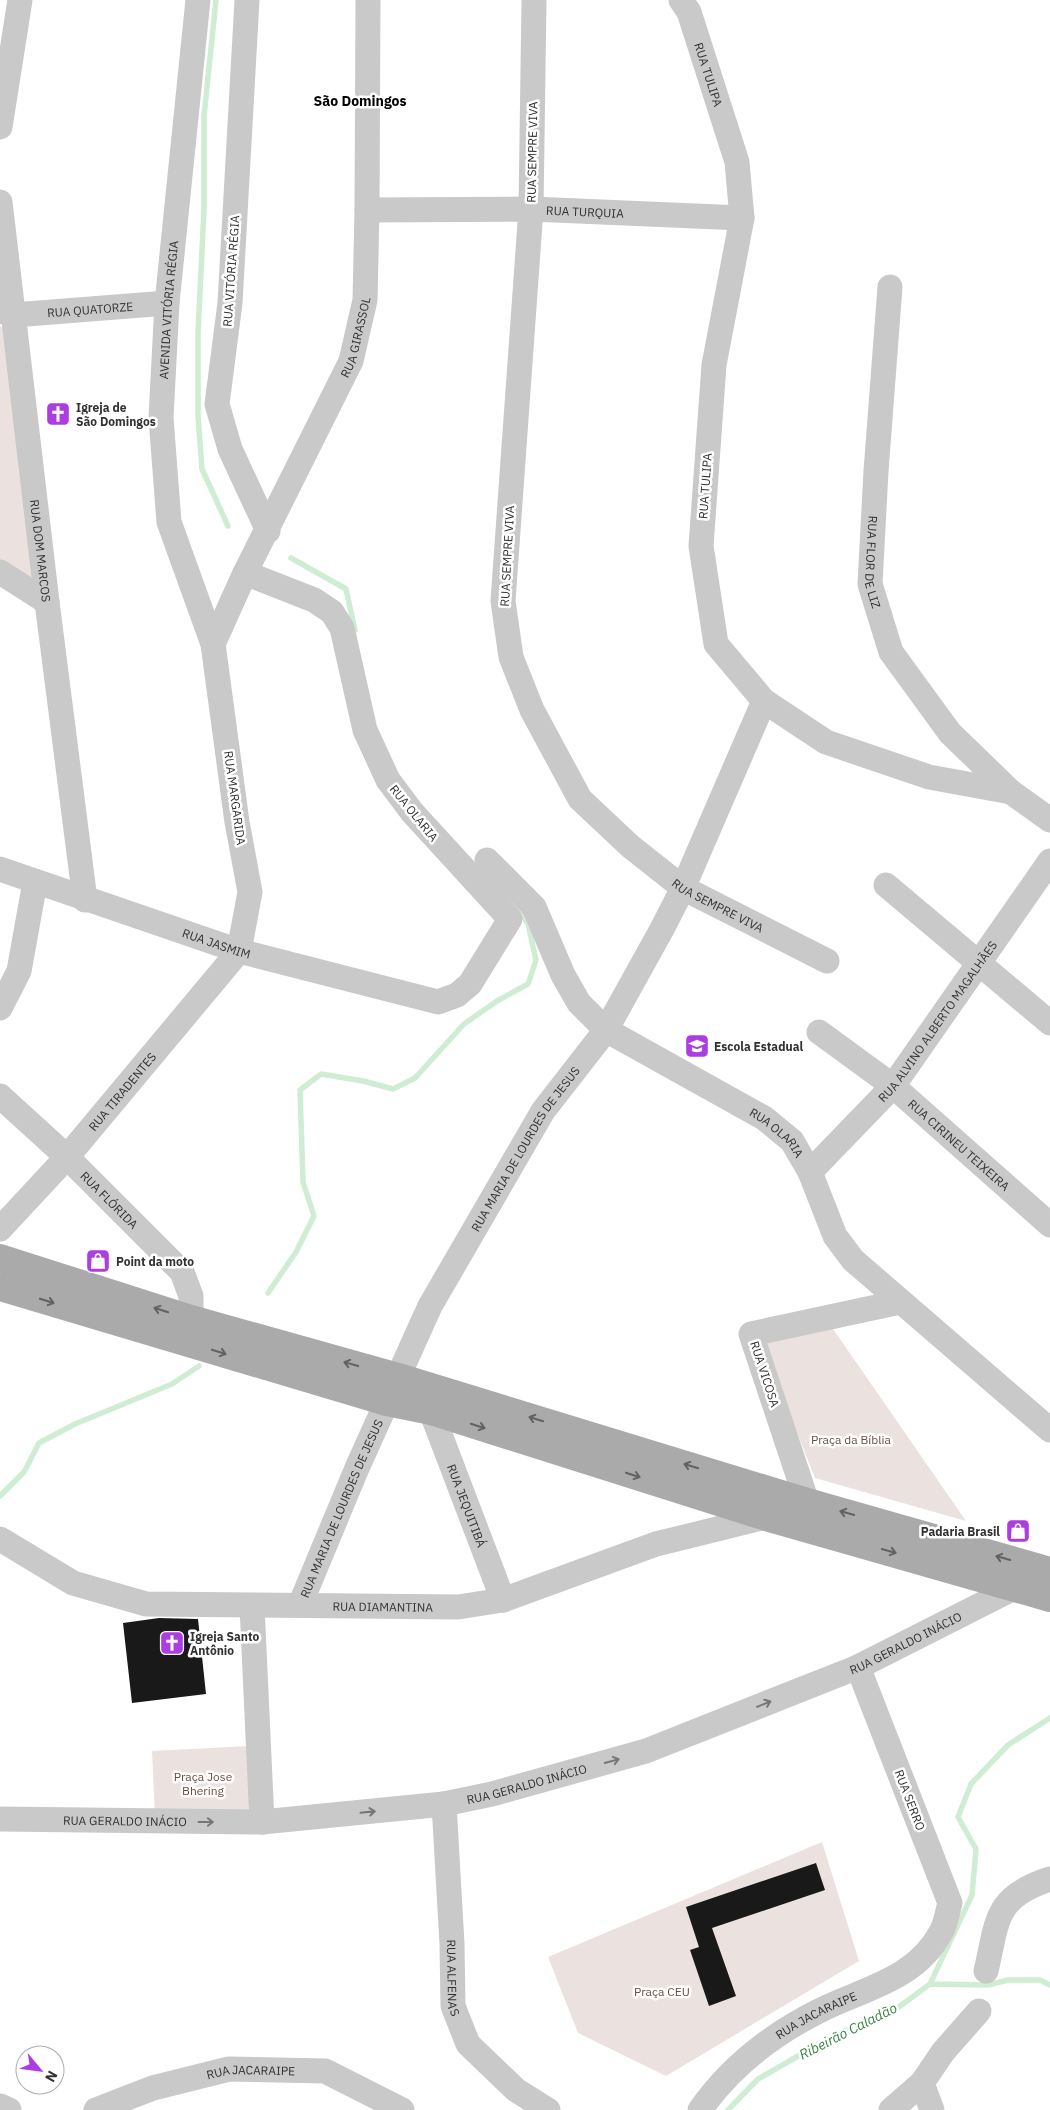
<svg xmlns="http://www.w3.org/2000/svg" width="1050" height="2110" font-family="'IBM Plex Sans',sans-serif">
  <rect width="100%" height="100%" fill="#fff"/>
  <path fill="#ebe1de" d="M0,325L4,331L34,575L31,578L0,565Z
    M831,1326L966,1521L815,1478L760,1339Z
    M249,1746L253,1816L155,1817L152,1751Z
    M822,1842L859,1961L666,2076L578,2033L548,1957Z"/>
  <g fill="none" stroke-linecap="round" stroke-linejoin="round">
    <path stroke="#cfedd3" stroke-width="5.5" d="M216,0L204,116V209L198,333V416L202,469L228,526
      M291,558L346,589L355,630
      M268,1293L296,1252L314,1216L303,1182L300,1090L321,1074L363,1081L393,1089L415,1078L464,1024L497,1001L528,984L536,960L528,924L516,905
      M0,1496L24,1472L39,1443L75,1424L172,1384L199,1366
      M930,1984L988,1985L1008,1980H1040L1050,1985
      M728,2110L758,2079L833,2036L896,2009L930,1984L972,1895L976,1849L958,1817L971,1784L1008,1745L1050,1718"/>
  </g>
  <path fill="#191919" d="M159,1618L198,1619L206,1694L132,1703L123,1623Z
    M816,1863L825,1890L712,1928L736,1996L709,2006L690,1950L699,1947L686,1907Z"/>
  <g fill="none" stroke-linecap="round" stroke-linejoin="round">
    <g stroke="#c9c9c9" stroke-width="25">
      <path d="M247,0L230,303L217,404L230,449L268,531"/>
      <path id="s1" d="M534,0L531,209L503,601L511,657L532,710L580,799L630,846L683,888L827,961"/>
      <path id="s2" d="M681,0L689,12L737,162L742,218L714,365L701,546L716,644L764,701L826,742L929,777L1011,792"/>
      <path d="M0,127L20,0"/>
      <path id="s3" d="M0,202L47,602L85,900"/>
      <path id="s4" d="M367,210L531,209L742,218"/>
      <path id="s5" d="M890,287L876,471L870,584L891,652L950,733L1011,792L1050,820"/>
      <path id="s6" d="M0,311L14,315L167,303"/>
      <path d="M0,572L47,602"/>
      <path id="s7" d="M213,644L245,573L351,361L365,300L367,210L368,0"/>
      <path id="s8" d="M487,860L534,907L563,975L579,1003L606,1030L764,1118L792,1141L810,1172L835,1236L853,1260L1050,1430"/>
      <path id="s9" d="M0,869L239,951L438,1002L457,995L470,984L510,919L412,812L388,780L365,730L342,628L332,612L314,600L245,573"/>
      <path d="M886,885L1050,1023"/>
      <path d="M0,1008L19,971L35,882"/>
      <path id="s10" d="M819,1032L893,1086L1050,1225"/>
      <path id="s11" d="M0,1096L67,1157L182,1272L191,1296V1319"/>
      <path id="s12" d="M810,1172L893,1086L1050,861"/>
      <path id="s13" d="M0,1229L67,1157L239,951L250,892L237,822L213,644L169,522L161,418L167,303L198,0"/>
      <path id="s14" d="M431,1411L503,1600"/>
      <path d="M807,1502L751,1334L900,1302"/>
      <path id="s15" d="M0,1539L73,1583L146,1604L458,1607L503,1600L656,1544L766,1517"/>
      <path id="s16" d="M300,1605L357,1468L430,1306L543,1111L606,1030L662,929L683,888L764,701"/>
      <path d="M252,1606L262,1822"/>
      <path id="s17" d="M444,1804L452,1944L453,2006L468,2044L516,2090L548,2110"/>
      <path id="s18" d="M0,1819L262,1822L444,1804L492,1794L646,1751L858,1667L1016,1587"/>
      <path d="M986,1971C998,1920 994,1897 1050,1879"/>
      <path d="M922,2083L932,2110"/>
      <path d="M0,2106L9,2110"/>
      <path id="s19" d="M96,2110L153,2088L229,2069L325,2071L402,2110"/>
      <path id="s20" d="M700,2110C731,2066 771,2035 819,2011C862,1989 916,1980 941,1932C946,1924 947,1913 950,1903L858,1667"/>
      <path d="M891,2110L922,2083L943,2052L979,2011"/>
    </g>
    <path stroke="#aaa" stroke-width="28" d="M0,1258L191,1319L398,1377L807,1502L1050,1571
      M0,1287L387,1402L431,1411L766,1517L1050,1598"/>
  </g>
  <defs><path id="oneway-shaft" d="M-6 0H5M1.5-3L5.5 0L1.5 3" fill="none" stroke-width="1.6" stroke-linecap="round" stroke-linejoin="round" transform="scale(1.25)"/></defs>
  <g stroke="#626262">
    <use href="#oneway-shaft" transform="translate(47 1301) rotate(17)"/>
    <use href="#oneway-shaft" transform="translate(161 1310) rotate(-162)"/>
    <use href="#oneway-shaft" transform="translate(219 1352) rotate(17)"/>
    <use href="#oneway-shaft" transform="translate(351 1364) rotate(-165)"/>
    <use href="#oneway-shaft" transform="translate(536 1419) rotate(-163)"/>
    <use href="#oneway-shaft" transform="translate(478 1426) rotate(18)"/>
    <use href="#oneway-shaft" transform="translate(691 1466) rotate(-163)"/>
    <use href="#oneway-shaft" transform="translate(633 1475) rotate(18)"/>
    <use href="#oneway-shaft" transform="translate(847 1513) rotate(-164)"/>
    <use href="#oneway-shaft" transform="translate(889 1551) rotate(16)"/>
    <use href="#oneway-shaft" transform="translate(1003 1558) rotate(-164)"/>
  </g>
  <g stroke="#767676">
    <use href="#oneway-shaft" transform="translate(764 1704) rotate(-22)"/>
    <use href="#oneway-shaft" transform="translate(612 1761) rotate(-15)"/>
    <use href="#oneway-shaft" transform="translate(368 1812) rotate(-6)"/>
    <use href="#oneway-shaft" transform="translate(206 1822)"/>
  </g>
  <defs>
    <symbol id="church-square" viewBox="-11 -11 22 22"><rect x="-9" y="-9" width="18" height="18" rx="4" fill="#ac3de0" stroke="#fff"/><path d="M-1.2-6h2.4v3.5h3.3v2.4h-3.3V6h-2.4V-.1h-3.3v-2.4h3.3Z" fill="#fff"/></symbol>
    <symbol id="school-square" viewBox="-11 -11 22 22"><rect x="-9" y="-9" width="18" height="18" rx="4" fill="#ac3de0" stroke="#fff"/><path d="M0-5L7-2L0 1L-7-2ZM-4 1L0 2.5L4 1V4Q0 6-4 4Z" fill="#fff"/></symbol>
    <symbol id="shop-square" viewBox="-11 -11 22 22"><rect x="-9" y="-9" width="18" height="18" rx="4" fill="#ac3de0" stroke="#fff"/><path d="M-5-2.5h2.3a2.7 3.5 0 0 1 5.4 0H5L5.5 6h-11ZM-1.5-2.5h3a1.5 2.3 0 0 0-3 0Z" fill="#fff"/></symbol>
  </defs>
  <g fill-rule="evenodd">
    <use href="#church-square" x="44" y="400" width="28" height="28"/>
    <use href="#school-square" x="683" y="1032" width="28" height="28"/>
    <use href="#shop-square" x="84" y="1247" width="28" height="28"/>
    <use href="#shop-square" x="1004" y="1517" width="28" height="28"/>
    <use href="#church-square" x="158" y="1629" width="28" height="28"/>
  </g>
  <g text-anchor="middle" dominant-baseline="central" stroke-width="5" stroke-linejoin="round" paint-order="stroke">
    <g font-size="12" fill="#323232" stroke="#fff">
      <text stroke="none"><textPath href="#s2" startOffset="80">RUA TULIPA</textPath></text>
      <text transform="translate(532 152) rotate(-89)">RUA SEMPRE VIVA</text>
      <text stroke="none"><textPath href="#s4" startOffset="218">RUA TURQUIA</textPath></text>
      <text transform="translate(231 271) rotate(-86)">RUA VITÓRIA RÉGIA</text>
      <text stroke="none"><textPath href="#s6" startOffset="91">RUA QUATORZE</textPath></text>
      <text stroke="none"><textPath href="#s13" startOffset="1020">AVENIDA VITÓRIA RÉGIA</textPath></text>
      <text stroke="none"><textPath href="#s7" startOffset="339">RUA GIRASSOL</textPath></text>
      <text transform="translate(705 486) rotate(-86)">RUA TULIPA</text>
      <text stroke="none"><textPath href="#s3" startOffset="351">RUA DOM MARCOS</textPath></text>
      <text transform="translate(507 556) rotate(-87)">RUA SEMPRE VIVA</text>
      <text stroke="none"><textPath href="#s5" startOffset="276">RUA FLOR DE LIZ</textPath></text>
      <text transform="translate(235 798) rotate(82)">RUA MARGARIDA</text>
      <text transform="translate(414 813) rotate(51)">RUA OLARIA</text>
      <text stroke="none"><textPath href="#s1" startOffset="992">RUA SEMPRE VIVA</textPath></text>
      <text stroke="none"><textPath href="#s9" startOffset="229">RUA JASMIM</textPath></text>
      <text stroke="none"><textPath href="#s12" startOffset="198">RUA ALVINO ALBERTO MAGALHÃES</textPath></text>
      <text stroke="none"><textPath href="#s13" startOffset="184">RUA TIRADENTES</textPath></text>
      <text stroke="none"><textPath href="#s8" startOffset="411">RUA OLARIA</textPath></text>
      <text stroke="none"><textPath href="#s10" startOffset="180">RUA CIRINEU TEIXEIRA</textPath></text>
      <text stroke="none"><textPath href="#s16" startOffset="510">RUA MARIA DE LOURDES DE JESUS</textPath></text>
      <text stroke="none"><textPath href="#s11" startOffset="151">RUA FLÓRIDA</textPath></text>
      <text transform="translate(765 1374) rotate(72)">RUA VICOSA</text>
      <text stroke="none"><textPath href="#s14" startOffset="101">RUA JEQUITIBÁ</textPath></text>
      <text stroke="none"><textPath href="#s16" startOffset="105">RUA MARIA DE LOURDES DE JESUS</textPath></text>
      <text stroke="none"><textPath href="#s15" startOffset="398">RUA DIAMANTINA</textPath></text>
      <text stroke="none"><textPath href="#s18" startOffset="935">RUA GERALDO INÁCIO</textPath></text>
      <text stroke="none"><textPath href="#s18" startOffset="530">RUA GERALDO INÁCIO</textPath></text>
      <text transform="translate(910 1800) rotate(69)">RUA SERRO</text>
      <text stroke="none"><textPath href="#s18" startOffset="125">RUA GERALDO INÁCIO</textPath></text>
      <text stroke="none"><textPath href="#s17" startOffset="174">RUA ALFENAS</textPath></text>
      <text stroke="none"><textPath href="#s20" startOffset="152">RUA JACARAIPE</textPath></text>
      <text stroke="none"><textPath href="#s19" startOffset="161">RUA JACARAIPE</textPath></text>
    </g>
    <g font-size="12" font-weight="bold" fill="#323232" stroke="#fff" text-anchor="start">
      <text x="76" y="407">Igreja de<tspan x="76" dy="14">São Domingos</tspan></text>
      <text x="714" y="1046">Escola Estadual</text>
      <text x="116" y="1261">Point da moto</text>
      <text x="1000" y="1531" text-anchor="end">Padaria Brasil</text>
      <text x="190" y="1636">Igreja Santo<tspan x="190" dy="14">Antônio</tspan></text>
    </g>
    <g font-size="12" fill="#6d4d40" stroke="#fff">
      <text x="851" y="1439">Praça da Bíblia</text>
      <text x="203" y="1776">Praça Jose<tspan x="203" dy="14">Bhering</tspan></text>
      <text x="662" y="1991">Praça CEU</text>
    </g>
    <g font-size="14" font-weight="bold" fill="#000" stroke="#fff">
      <text x="360" y="101">São Domingos</text>
    </g>
    <g font-size="14" font-style="italic" fill="#3a8044" stroke="#fff">
      <text transform="translate(848 2031) rotate(-27)">Ribeirão Caladão</text>
    </g>
  </g>
  <g transform="translate(40 2070) rotate(119)"><circle r="24" fill="#ffffff" stroke="#adadad"/>
  <path d="M0-4L9 19L0 12L-9 19Z" fill="#ac3de0"/>
  <text y="-8" font-size="14" font-weight="bold" text-anchor="middle" fill="#323232">N</text>
  </g>
</svg>
